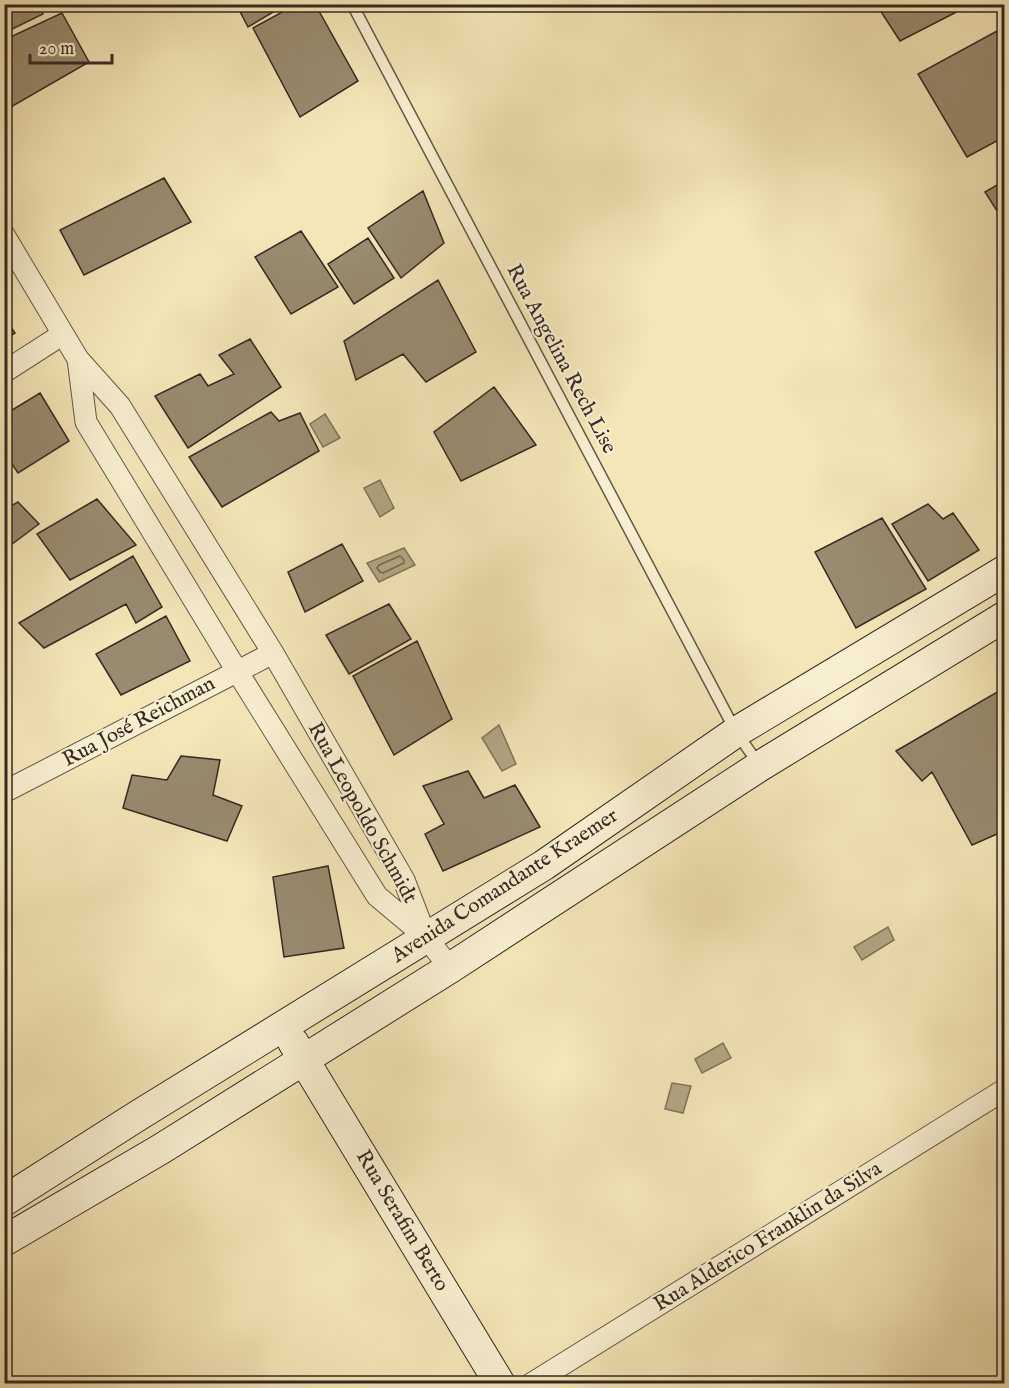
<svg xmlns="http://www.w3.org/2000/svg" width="1009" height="1388" font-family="'IM FELL English',serif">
  <rect width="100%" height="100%" fill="#f4e6b7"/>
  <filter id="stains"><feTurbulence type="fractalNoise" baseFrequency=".00333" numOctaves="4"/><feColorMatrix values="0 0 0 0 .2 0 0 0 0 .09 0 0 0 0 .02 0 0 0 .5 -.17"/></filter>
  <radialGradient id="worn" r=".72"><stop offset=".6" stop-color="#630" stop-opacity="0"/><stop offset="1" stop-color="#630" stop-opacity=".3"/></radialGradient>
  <path fill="#b3a684" stroke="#80745d" stroke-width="1.5" d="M325,414L340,438L323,447L310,424Z
    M380,480L394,508L380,517L364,488Z
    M404,548L415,565L379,582L367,563Z
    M499,725L516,764L502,771L482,738Z
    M888,927L894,940L862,960L854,947Z
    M723,1043L731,1058L702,1073L695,1059Z
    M672,1083L691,1086L683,1113L665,1109Z"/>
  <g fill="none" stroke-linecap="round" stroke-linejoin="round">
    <path stroke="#746853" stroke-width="1.5" d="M400,556L404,560V563L383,573L380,572L377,568L379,565Z"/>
  </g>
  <path fill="#988b6f" stroke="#342922" stroke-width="1.5" d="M4,4H39L43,14L4,33Z
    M236,4H287L248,27Z
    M297,4H315L358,81L300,117L253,28Z
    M876,4H972L900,41Z
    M62,13L89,62L4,111V40Z
    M997,31L1004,42V137L967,157L918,74Z
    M164,178L191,222L84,275L60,230Z
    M1004,181V222L985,192Z
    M423,191L444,243L401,278L368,228Z
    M301,231L338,287L291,314L255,257Z
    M368,238L394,278L354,304L328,264Z
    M438,280L476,352L426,382L403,354L356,380L344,341Z
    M4,317L15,333L4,340Z
    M250,339L281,387L188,448L155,396L200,374L208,386L234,374L219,355Z
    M494,387L536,445L461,481L434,432Z
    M40,393L69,441L18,473L4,452V415Z
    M271,412L279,421L300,413L319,451L222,507L189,457Z
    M97,499L136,545L70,580L37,534Z
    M18,502L39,524L4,550V510Z
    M928,504L943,519L953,513L979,550L928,581L892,524Z
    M882,518L926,589L856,628L815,552Z
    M342,544L363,581L305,612L288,572Z
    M133,556L162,607L136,623L126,604L44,648L19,623Z
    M389,604L411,639L349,674L326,635Z
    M166,616L190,661L121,695L96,654Z
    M417,641L452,719L394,755L353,676Z
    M1004,688V783L999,785L1004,792V831L972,845L932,772L922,781L896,751Z
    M181,756L220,760L213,795L242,806L227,841L123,808L132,775L167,780Z
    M468,771L484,798L515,785L540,827L443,871L425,834L444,824L423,786Z
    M328,866L344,948L284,957L273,877Z"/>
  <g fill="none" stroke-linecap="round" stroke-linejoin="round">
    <defs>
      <path id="lane" d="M352,4L736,732L760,766"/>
      <path id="street" d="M4,235L78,359L120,406L273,653L404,880L426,937
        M78,359L86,422L237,671L377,896L426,937L450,968
        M4,372L63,334
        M4,792L273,653
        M531,1384L1004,1090"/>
      <path id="secondary" d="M293,1042L500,1384
        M4,1201L139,1115L544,865L736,732L1004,571
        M4,1241L161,1149L450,968L760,766L1004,617"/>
    </defs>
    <use href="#lane" stroke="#645847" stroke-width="13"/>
    <use href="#street" stroke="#645847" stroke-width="23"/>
    <use href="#secondary" stroke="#342922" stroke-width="32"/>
    <use href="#lane" stroke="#f8efd0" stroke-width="10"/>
    <use href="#street" stroke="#f8efd0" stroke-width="21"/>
    <use href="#secondary" stroke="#f8efd0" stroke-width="30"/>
  </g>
  <g text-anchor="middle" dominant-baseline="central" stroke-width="4.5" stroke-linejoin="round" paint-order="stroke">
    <g font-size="21" fill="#342922" stroke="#f8efd0">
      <text transform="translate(561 359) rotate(62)">Rua Angelina Rech Lise</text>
      <text transform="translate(139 722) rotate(-28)">Rua José Reichman</text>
      <text transform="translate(362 813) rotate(61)">Rua Leopoldo Schmidt</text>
      <text transform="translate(505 886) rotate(-33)">Avenida Comandante Kraemer</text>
      <text transform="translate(402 1221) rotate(59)">Rua Serafim Berto</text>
      <text transform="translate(768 1237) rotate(-32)">Rua Alderico Franklin da Silva</text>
    </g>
  </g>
  <rect width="1009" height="1388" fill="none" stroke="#f4e6b7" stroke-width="24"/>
  <rect x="6" y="6" width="997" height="1376" fill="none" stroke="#342922" stroke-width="3"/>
  <rect x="12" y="12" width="985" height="1364" fill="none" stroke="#342922" stroke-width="1.5"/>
  <path d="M30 54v9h82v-9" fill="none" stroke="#342922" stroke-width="3"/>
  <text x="39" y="54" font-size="18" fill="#342922" stroke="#f8efd0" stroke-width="4.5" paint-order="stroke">20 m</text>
  <rect width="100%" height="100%" filter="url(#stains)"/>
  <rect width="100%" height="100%" fill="url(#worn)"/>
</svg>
